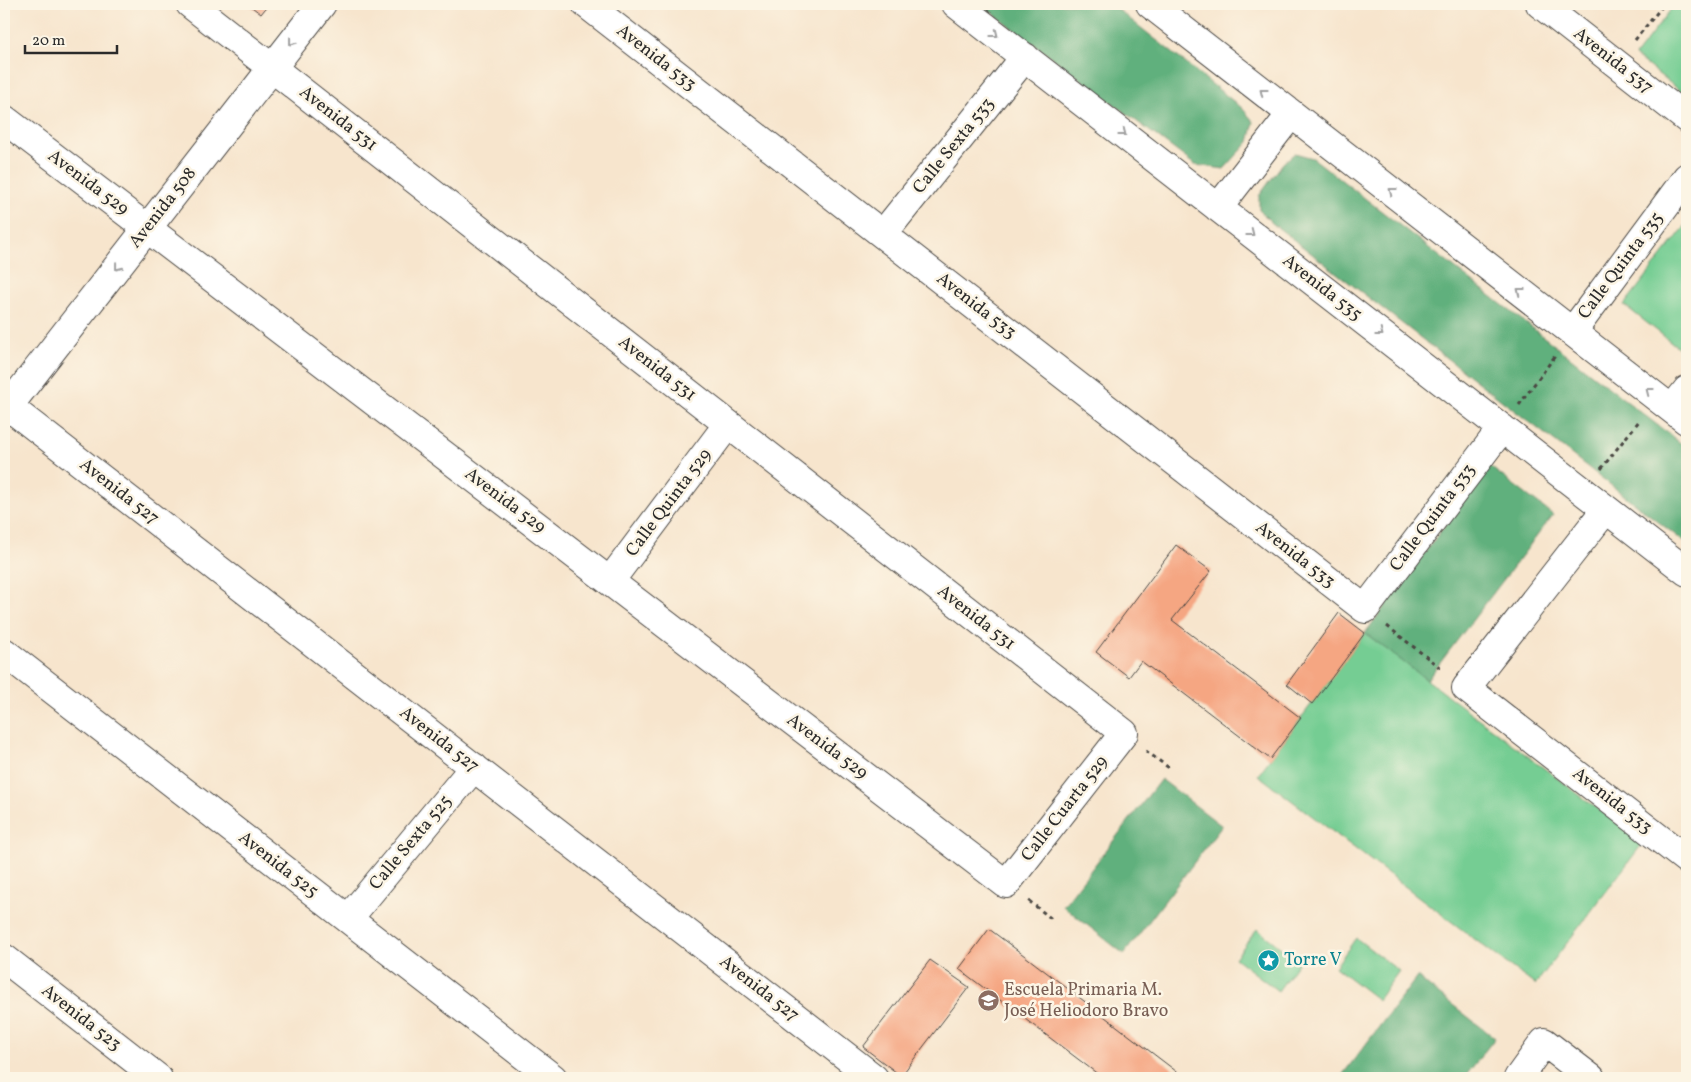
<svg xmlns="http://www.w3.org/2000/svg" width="1691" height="1082" font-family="Vollkorn,serif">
  <rect width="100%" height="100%" fill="#fcf5e5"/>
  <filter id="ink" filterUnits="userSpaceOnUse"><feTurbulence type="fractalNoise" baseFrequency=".02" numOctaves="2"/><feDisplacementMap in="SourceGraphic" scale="10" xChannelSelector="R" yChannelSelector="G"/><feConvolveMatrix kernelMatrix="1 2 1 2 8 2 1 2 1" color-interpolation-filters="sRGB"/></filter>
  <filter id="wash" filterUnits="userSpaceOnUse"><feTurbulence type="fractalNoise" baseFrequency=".0096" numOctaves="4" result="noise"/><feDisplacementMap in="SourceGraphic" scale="20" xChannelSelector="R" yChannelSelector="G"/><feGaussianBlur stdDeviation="1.12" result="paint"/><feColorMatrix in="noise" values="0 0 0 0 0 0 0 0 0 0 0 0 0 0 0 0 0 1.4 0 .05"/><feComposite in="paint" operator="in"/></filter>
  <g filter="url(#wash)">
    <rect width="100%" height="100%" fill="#f7e5cd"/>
    <path fill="#75cd93" stroke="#507c5f" d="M1675,4H1687V96L1635,56Z
      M1687,224V349L1684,352L1624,305Z
      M1365,633L1643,843L1535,985L1258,775Z
      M1257,929L1299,962L1278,991L1235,958Z
      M1356,938L1399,971L1378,1000L1335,967Z"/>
    <path fill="#60b07d" stroke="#466e54" d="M980,4H1111L1242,108L1254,122L1249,142L1224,169L1195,165Z
      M1295,153L1313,158L1687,448V544L1272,223L1259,210V196L1283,163Z
      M1489,466L1553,515L1427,680L1365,633Z
      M1161,779L1222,826L1124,954L1063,906Z
      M1417,977L1495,1038L1464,1078H1340Z"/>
    <g id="blocks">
      <path fill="#f5a682" d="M248,4H269L261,14Z
        M1176,545L1211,571L1172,620L1301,718L1270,759L1141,661L1129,677L1096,652Z
        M1339,613L1365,633L1312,704L1287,684Z
        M989,929L1025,956L1185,1078H1103L959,969Z
        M930,960L969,987L901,1076L863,1047Z"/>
    </g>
  </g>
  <g filter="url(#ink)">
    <use href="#blocks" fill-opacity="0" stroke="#4a4743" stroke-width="1"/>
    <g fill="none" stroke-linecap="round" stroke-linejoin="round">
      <defs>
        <path id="minor" d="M586,4L1365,609L1502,428
          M956,4L1687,572
          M1150,4L1687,421
          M1540,4L1687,119
          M4,119L1006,884L1124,733L190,4
          M1218,208L1291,114
          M883,234L1025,57
          M1573,331L1687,177
          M4,403L874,1078
          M1672,409L1687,390
          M1606,509L1466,688L1687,860
          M610,581L728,424
          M4,652L553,1078
          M348,919L474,767
          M4,958L158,1078
          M1518,1078L1544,1042L1591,1078"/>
        <path id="major" d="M4,412L322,4"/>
      </defs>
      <use href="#minor" stroke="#4a4743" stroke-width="30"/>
      <use href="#major" stroke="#4a4743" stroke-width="30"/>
      <path stroke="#4a4743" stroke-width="3" stroke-dasharray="4 4" stroke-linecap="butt" d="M1635,40L1664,4
        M1519,405L1555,356
        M1601,469L1639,421
        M1387,626L1443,670
        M1146,751L1169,768
        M1029,901L1053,920"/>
      <use href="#minor" stroke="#fff" stroke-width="28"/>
      <use href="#major" stroke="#fff" stroke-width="28"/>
    </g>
    <defs><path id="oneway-chevron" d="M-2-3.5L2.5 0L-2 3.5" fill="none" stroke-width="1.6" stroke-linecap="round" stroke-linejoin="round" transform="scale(1.25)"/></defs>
    <g stroke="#a0a0a0">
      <use href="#oneway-chevron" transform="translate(995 34) rotate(38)"/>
      <use href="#oneway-chevron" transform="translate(292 42) rotate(128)"/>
      <use href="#oneway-chevron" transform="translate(1263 92) rotate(-142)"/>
      <use href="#oneway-chevron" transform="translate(1123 133) rotate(38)"/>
      <use href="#oneway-chevron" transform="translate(1392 191) rotate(-142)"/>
      <use href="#oneway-chevron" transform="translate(1251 233) rotate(38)"/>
      <use href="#oneway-chevron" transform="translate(118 267) rotate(128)"/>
      <use href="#oneway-chevron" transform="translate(1520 291) rotate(-142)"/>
      <use href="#oneway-chevron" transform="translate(1380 333) rotate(38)"/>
      <use href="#oneway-chevron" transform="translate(1649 391) rotate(-142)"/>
    </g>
  </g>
  <defs>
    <symbol id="sight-disc" viewBox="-11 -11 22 22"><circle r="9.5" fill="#0f9aa8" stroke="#fcf5e5"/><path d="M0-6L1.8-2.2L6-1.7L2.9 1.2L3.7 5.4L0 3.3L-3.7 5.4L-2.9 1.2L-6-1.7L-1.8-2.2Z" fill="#fff"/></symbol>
    <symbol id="school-disc" viewBox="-11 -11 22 22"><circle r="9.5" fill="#8d6e63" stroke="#fcf5e5"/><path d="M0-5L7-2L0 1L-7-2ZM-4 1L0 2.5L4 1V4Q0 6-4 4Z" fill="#fff"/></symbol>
  </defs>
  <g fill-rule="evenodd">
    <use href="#sight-disc" x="1256" y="948" width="25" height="25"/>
    <use href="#school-disc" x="976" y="988" width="25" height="25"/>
  </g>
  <g text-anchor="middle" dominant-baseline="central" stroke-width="5" stroke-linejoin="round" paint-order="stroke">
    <g font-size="18" fill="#2b2b2b" stroke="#fcf5e5">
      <text transform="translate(656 58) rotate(38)">Avenida 533</text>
      <text transform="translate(1613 61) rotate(38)">Avenida 537</text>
      <text transform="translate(338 119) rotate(38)">Avenida 531</text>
      <text transform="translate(954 146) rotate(-51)">Calle Sexta 533</text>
      <text transform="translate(88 183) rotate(37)">Avenida 529</text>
      <text transform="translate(163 208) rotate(-52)">Avenida 508</text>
      <text transform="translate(1621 266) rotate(-53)">Calle Quinta 535</text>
      <text transform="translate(1322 288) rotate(38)">Avenida 535</text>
      <text transform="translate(976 306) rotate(38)">Avenida 533</text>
      <text transform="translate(657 369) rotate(38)">Avenida 531</text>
      <text transform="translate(119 492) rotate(38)">Avenida 527</text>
      <text transform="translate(505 501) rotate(37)">Avenida 529</text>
      <text transform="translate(669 503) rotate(-53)">Calle Quinta 529</text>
      <text transform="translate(1433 518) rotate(-53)">Calle Quinta 533</text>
      <text transform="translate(1295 555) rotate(38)">Avenida 533</text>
      <text transform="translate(976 618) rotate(38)">Avenida 531</text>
      <text transform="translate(439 740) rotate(38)">Avenida 527</text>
      <text transform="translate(827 747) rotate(37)">Avenida 529</text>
      <text transform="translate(1612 801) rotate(38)">Avenida 533</text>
      <text transform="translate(1065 809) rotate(-52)">Calle Cuarta 529</text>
      <text transform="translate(411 843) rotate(-50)">Calle Sexta 525</text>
      <text transform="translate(278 865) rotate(38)">Avenida 525</text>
      <text transform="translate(759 989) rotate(38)">Avenida 527</text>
      <text transform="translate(81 1018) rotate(38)">Avenida 523</text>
    </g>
    <g font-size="18" fill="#0d838f" stroke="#fcf5e5" text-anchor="start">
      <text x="1284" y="960">Torre V</text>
    </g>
    <g font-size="18" fill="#785e54" stroke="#fcf5e5" text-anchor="start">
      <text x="1004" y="990">Escuela Primaria M.<tspan x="1004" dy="21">José Heliodoro Bravo</tspan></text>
    </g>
  </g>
  <rect width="1691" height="1082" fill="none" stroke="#fcf5e5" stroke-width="20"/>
  <path d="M25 45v8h92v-8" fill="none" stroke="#2b2b2b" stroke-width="2.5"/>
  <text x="32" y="45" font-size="15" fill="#2b2b2b" stroke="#fcf5e5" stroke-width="4" paint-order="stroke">20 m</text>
</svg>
